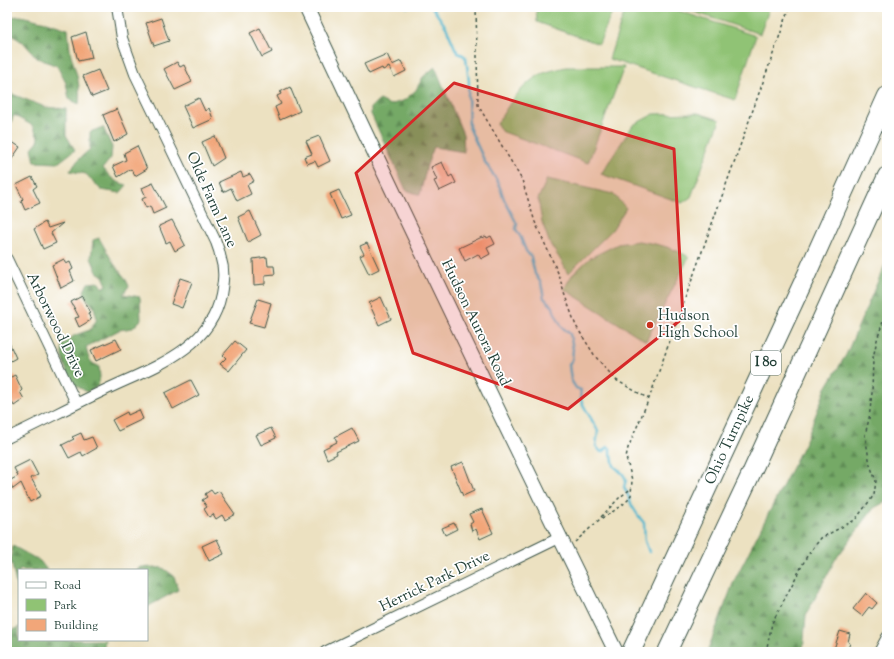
<svg xmlns="http://www.w3.org/2000/svg" width="894" height="659" font-family="'Sorts Mill Goudy',serif">
  <defs>
    <pattern id="forest-firs" width="22" height="20" patternUnits="userSpaceOnUse"><rect width="22" height="20" fill="#74a966"/><path d="M5 1l3.5 6h-7zM16 11l3.5 6h-7z" fill="#5f8b55"/></pattern>
  </defs>
  <rect width="100%" height="100%" fill="#fff"/>
  <filter id="ink" filterUnits="userSpaceOnUse"><feTurbulence type="fractalNoise" baseFrequency=".025" numOctaves="2"/><feDisplacementMap in="SourceGraphic" scale="8" xChannelSelector="R" yChannelSelector="G"/><feConvolveMatrix kernelMatrix="1 2 1 2 8 2 1 2 1" color-interpolation-filters="sRGB"/></filter>
  <filter id="wash" filterUnits="userSpaceOnUse"><feTurbulence type="fractalNoise" baseFrequency=".012" numOctaves="4" result="noise"/><feDisplacementMap in="SourceGraphic" scale="16" xChannelSelector="R" yChannelSelector="G"/><feGaussianBlur stdDeviation="0.9" result="paint"/><feColorMatrix in="noise" values="0 0 0 0 0 0 0 0 0 0 0 0 0 0 0 0 0 1.4 0 .05"/><feComposite in="paint" operator="in"/></filter>
  <g filter="url(#wash)">
    <rect width="100%" height="100%" fill="#ece1c1"/>
    <path fill="url(#forest-firs)" stroke="#4a734d" d="M21,16L46,22L68,29C69,37 69,46 71,55C76,73 81,84 79,104L69,99L66,83L57,66L37,58L24,43L7,32V17Z
      M435,67L463,134L464,152L434,147L427,165L420,195L406,190L371,114V107L380,100L390,105L405,100L416,90L423,77Z
      M7,92L45,107L66,109V135L75,150L58,163L35,162L32,148L39,140L33,126L14,115L9,127L7,128Z
      M103,127L112,147L111,158L103,168C111,178 114,182 127,185L120,193L101,190L86,174L70,171L78,160L90,149V132Z
      M99,238L114,264L125,278L129,286L123,294L140,297L141,320L133,328L119,330L86,347C88,358 89,362 99,367L100,377L98,386L87,392L70,382L62,356V345L75,335L90,330L97,319L94,307L87,299L84,291L88,283L98,282L103,288L107,285L103,276L97,272L91,258L93,240Z
      M887,260V501L874,508L835,560L806,615L803,652H707L734,581L806,440L826,388L846,355Z
      M13,546L40,561L47,570H19V599L11,560Z
      M140,567L163,568L174,576L178,590L147,607V570H137Z
      M19,627V640H105L103,652H7V633Z"/>
    <path fill="#90c374" stroke="#588054" d="M536,7H614L599,44L537,22Z
      M626,7H667L756,36L735,100L609,59Z
      M679,7H770L760,34Z
      M566,67H624L588,163L501,131L497,124C508,105 521,85 541,74C548,71 558,69 566,67Z
      M698,113L720,120L691,197L682,203L601,174L633,125L654,114Z
      M547,179L613,194L626,208L612,230L568,274L562,262L550,244L542,222L538,199Z
      M638,241C658,244 672,247 689,257L646,341L564,289L572,275L590,258L618,244Z"/>
    <g fill="none" stroke-linecap="round" stroke-linejoin="round">
      <path stroke="#50b6ce" stroke-width="2.5" d="M407,7H408
        M432,7L446,27L455,48L458,53L463,55L466,58L469,82L468,95L469,127L485,162L498,182L504,199L517,224L516,229L521,238L526,251L531,257L535,274L541,283L544,298L553,307L554,311L562,327L570,334L573,349L572,360L569,365L571,380L576,388L581,390C578,401 586,408 590,417C593,422 595,426 598,431L596,446L601,452L604,451L608,447L610,448V453L612,456L614,466L623,474L626,480L624,487C628,493 629,500 632,506C636,513 639,517 644,523L645,541L649,552"/>
    </g>
    <g id="blocks">
      <path fill="#f2a679" d="M161,18L169,41L154,46L146,23Z
        M260,28L272,52L262,57L250,33Z
        M86,32L92,58L78,61L72,37Z
        M387,54L392,65L401,61L406,71L394,77L389,67L383,70L382,68L369,74L364,64Z
        M177,62L180,67L184,65L192,82L175,90L164,69Z
        M98,70L107,91L92,97L83,76Z
        M290,87L300,111L280,120L275,107L281,104L277,96L281,94L280,92Z
        M199,98L205,111L209,108L213,119L193,128L183,106Z
        M117,109L128,134L114,142L103,115Z
        M215,136L224,158L212,166L202,142Z
        M319,136L330,161L318,167L315,161L307,164L304,157L312,154L306,141Z
        M12,142L20,147L7,166V145L9,146Z
        M137,146L147,169L135,176L131,169L118,177L113,166L126,160L124,153Z
        M442,162L449,177L452,175L456,183L439,191L434,181L437,180L431,167Z
        M241,172L243,177L250,174L254,181L247,185L251,194L237,201L231,188L223,192L219,182Z
        M32,177L37,186L33,189L40,203L25,210L21,201L23,199L16,185Z
        M153,183L166,208L153,214L150,206L146,208L142,199L146,197L142,188Z
        M339,190L351,215L341,219L330,194Z
        M250,211L261,235L248,242L238,217Z
        M172,220L185,245L175,251L170,241L166,243L159,226Z
        M45,222L48,228L63,223L51,233L56,243L43,249L34,229Z
        M486,236L487,238L491,236L495,244L487,248L490,254L481,259L478,254L465,261L459,248L482,237L483,238Z
        M367,243L379,269L369,274L360,256L364,254L360,246Z
        M267,257L268,266H274L275,274L265,275V284L254,285L253,259Z
        M64,259L66,264L70,262L73,269L70,271L74,281L61,288L52,265Z
        M180,278L192,282L182,308L171,304Z
        M82,296L90,312L88,313L91,320L79,327L75,318L79,317L71,302Z
        M381,297L391,319L379,325L369,303Z
        M258,299L271,303L264,327L249,323Z
        M7,338L16,358L7,363Z
        M116,339L121,349L96,361L91,350Z
        M235,341L246,350L229,371L220,364L226,358L223,355Z
        M15,375L22,390L20,392L24,399L14,406L7,392V379Z
        M191,380L199,395L173,409L165,393Z
        M139,410L143,419L118,431L112,420L127,412L128,415Z
        M271,428L276,438L261,445L256,435Z
        M352,428L359,441L336,452L337,454L327,459L323,449L337,442L335,437Z
        M81,433L84,440L92,437L97,448L83,456L81,452L69,458L62,445L74,439L72,437Z
        M30,460L38,475L31,478L41,496L30,502L21,483L13,489L9,481L18,476L14,468Z
        M463,462L474,491L463,496L451,467Z
        M211,490L214,494L219,491L235,514L225,520L222,515L216,519L213,514L209,517L204,509L207,507L202,500L207,497L205,494Z
        M482,509L493,533L480,539L476,529L472,531L470,524L473,522L469,514Z
        M454,523L457,529L445,535L442,528Z
        M217,539L224,554L209,561L202,546Z
        M866,593L877,603L872,609L869,607L862,616L853,609Z
        M840,631L850,634L848,642L850,643L847,652H833Z"/>
    </g>
  </g>
  <g filter="url(#ink)">
    <use href="#blocks" fill-opacity="0" stroke="#3e5649" stroke-width="1"/>
    <g fill="none" stroke-linecap="round" stroke-linejoin="round">
      <defs>
        <path id="street" d="M7,259L76,403
          M7,438C39,423 71,406 103,391C148,369 210,351 221,295C223,283 225,271 221,259C220,253 218,247 216,242L135,74L122,38L117,7
          M325,652L559,538
          M879,652L887,637"/>
        <path id="secondary" d="M306,7C407,223 511,438 616,652"/>
        <g id="highway">
          <path id="s1" d="M631,652L806,276L887,96"/>
          <path d="M667,652L750,476L887,176"/>
        </g>
      </defs>
      <use href="#street" stroke="#3e5649" stroke-width="12"/>
      <use href="#secondary" stroke="#3e5649" stroke-width="16"/>
      <use href="#highway" stroke="#3e5649" stroke-width="20"/>
      <path stroke="#3e5649" stroke-width="1.5" stroke-dasharray="3 3" stroke-linecap="butt" d="M476,7L478,105L522,180L535,222L559,275L564,293L576,326L595,356L616,380L649,399
        M601,517L620,497L632,488
        M575,542L599,520L620,507L628,500L631,495L632,480L626,457L628,448L650,396L790,7
        M766,652L772,623L807,556L821,538L855,520L874,495L876,481L870,465L865,435L869,419L872,393L873,358L877,340L887,309"/>
      <use href="#street" stroke="#fff" stroke-width="10"/>
      <use href="#secondary" stroke="#fff" stroke-width="14"/>
      <use href="#highway" stroke="#fff" stroke-width="18"/>
    </g>
  </g>
  <path fill="#d62828" fill-opacity="0.2" stroke="#d62828" stroke-width="3" stroke-linejoin="round" d="M454,83L674,149L683,318L568,409L413,353L356,173Z"/>
  <circle fill="#c8321e" stroke="#fff" stroke-width="1.5" cx="650" cy="325" r="4"/>
  <g text-anchor="middle" dominant-baseline="central" stroke-width="3.5" stroke-linejoin="round" paint-order="stroke">
    <rect fill="#fff" stroke="#627771" stroke-width="1" x="751" y="351" width="30" height="24" rx="3"/>
    <g font-size="14" font-weight="bold" fill="#1f3d34">
      <text x="766" y="363">I 80</text>
    </g>
    <g font-size="15" fill="#1f3d34" stroke="#fff">
      <text transform="translate(211 200) rotate(66)">Olde Farm Lane</text>
      <text transform="translate(475 323) rotate(64)">Hudson Aurora Road</text>
      <text transform="translate(55 325) rotate(64)">Arborwood Drive</text>
      <text stroke="none"><textPath href="#s1" startOffset="234">Ohio Turnpike</textPath></text>
      <text transform="translate(435 582) rotate(-26)">Herrick Park Drive</text>
    </g>
    <g font-size="15" fill="#1f3d34" stroke="#fff" text-anchor="start">
      <text x="658" y="316">Hudson<tspan x="658" dy="17">High School</tspan></text>
    </g>
  </g>
  <rect width="894" height="659" fill="none" stroke="#fff" stroke-width="24"/>
  <rect x="18" y="569" width="130" height="72" fill="#ffffff" stroke="#a5b1ae"/>
  <rect x="26" y="582" width="20" height="6" fill="#ffffff" stroke="#a5b1ae"/>
  <text x="54" y="589" font-size="12" fill="#1f3d34">Road</text>
  <rect x="26" y="599" width="20" height="12" fill="#90c374" stroke="#a5b1ae"/>
  <text x="54" y="609" font-size="12" fill="#1f3d34">Park</text>
  <rect x="26" y="619" width="20" height="12" fill="#f2a679" stroke="#a5b1ae"/>
  <text x="54" y="629" font-size="12" fill="#1f3d34">Building</text>
</svg>
